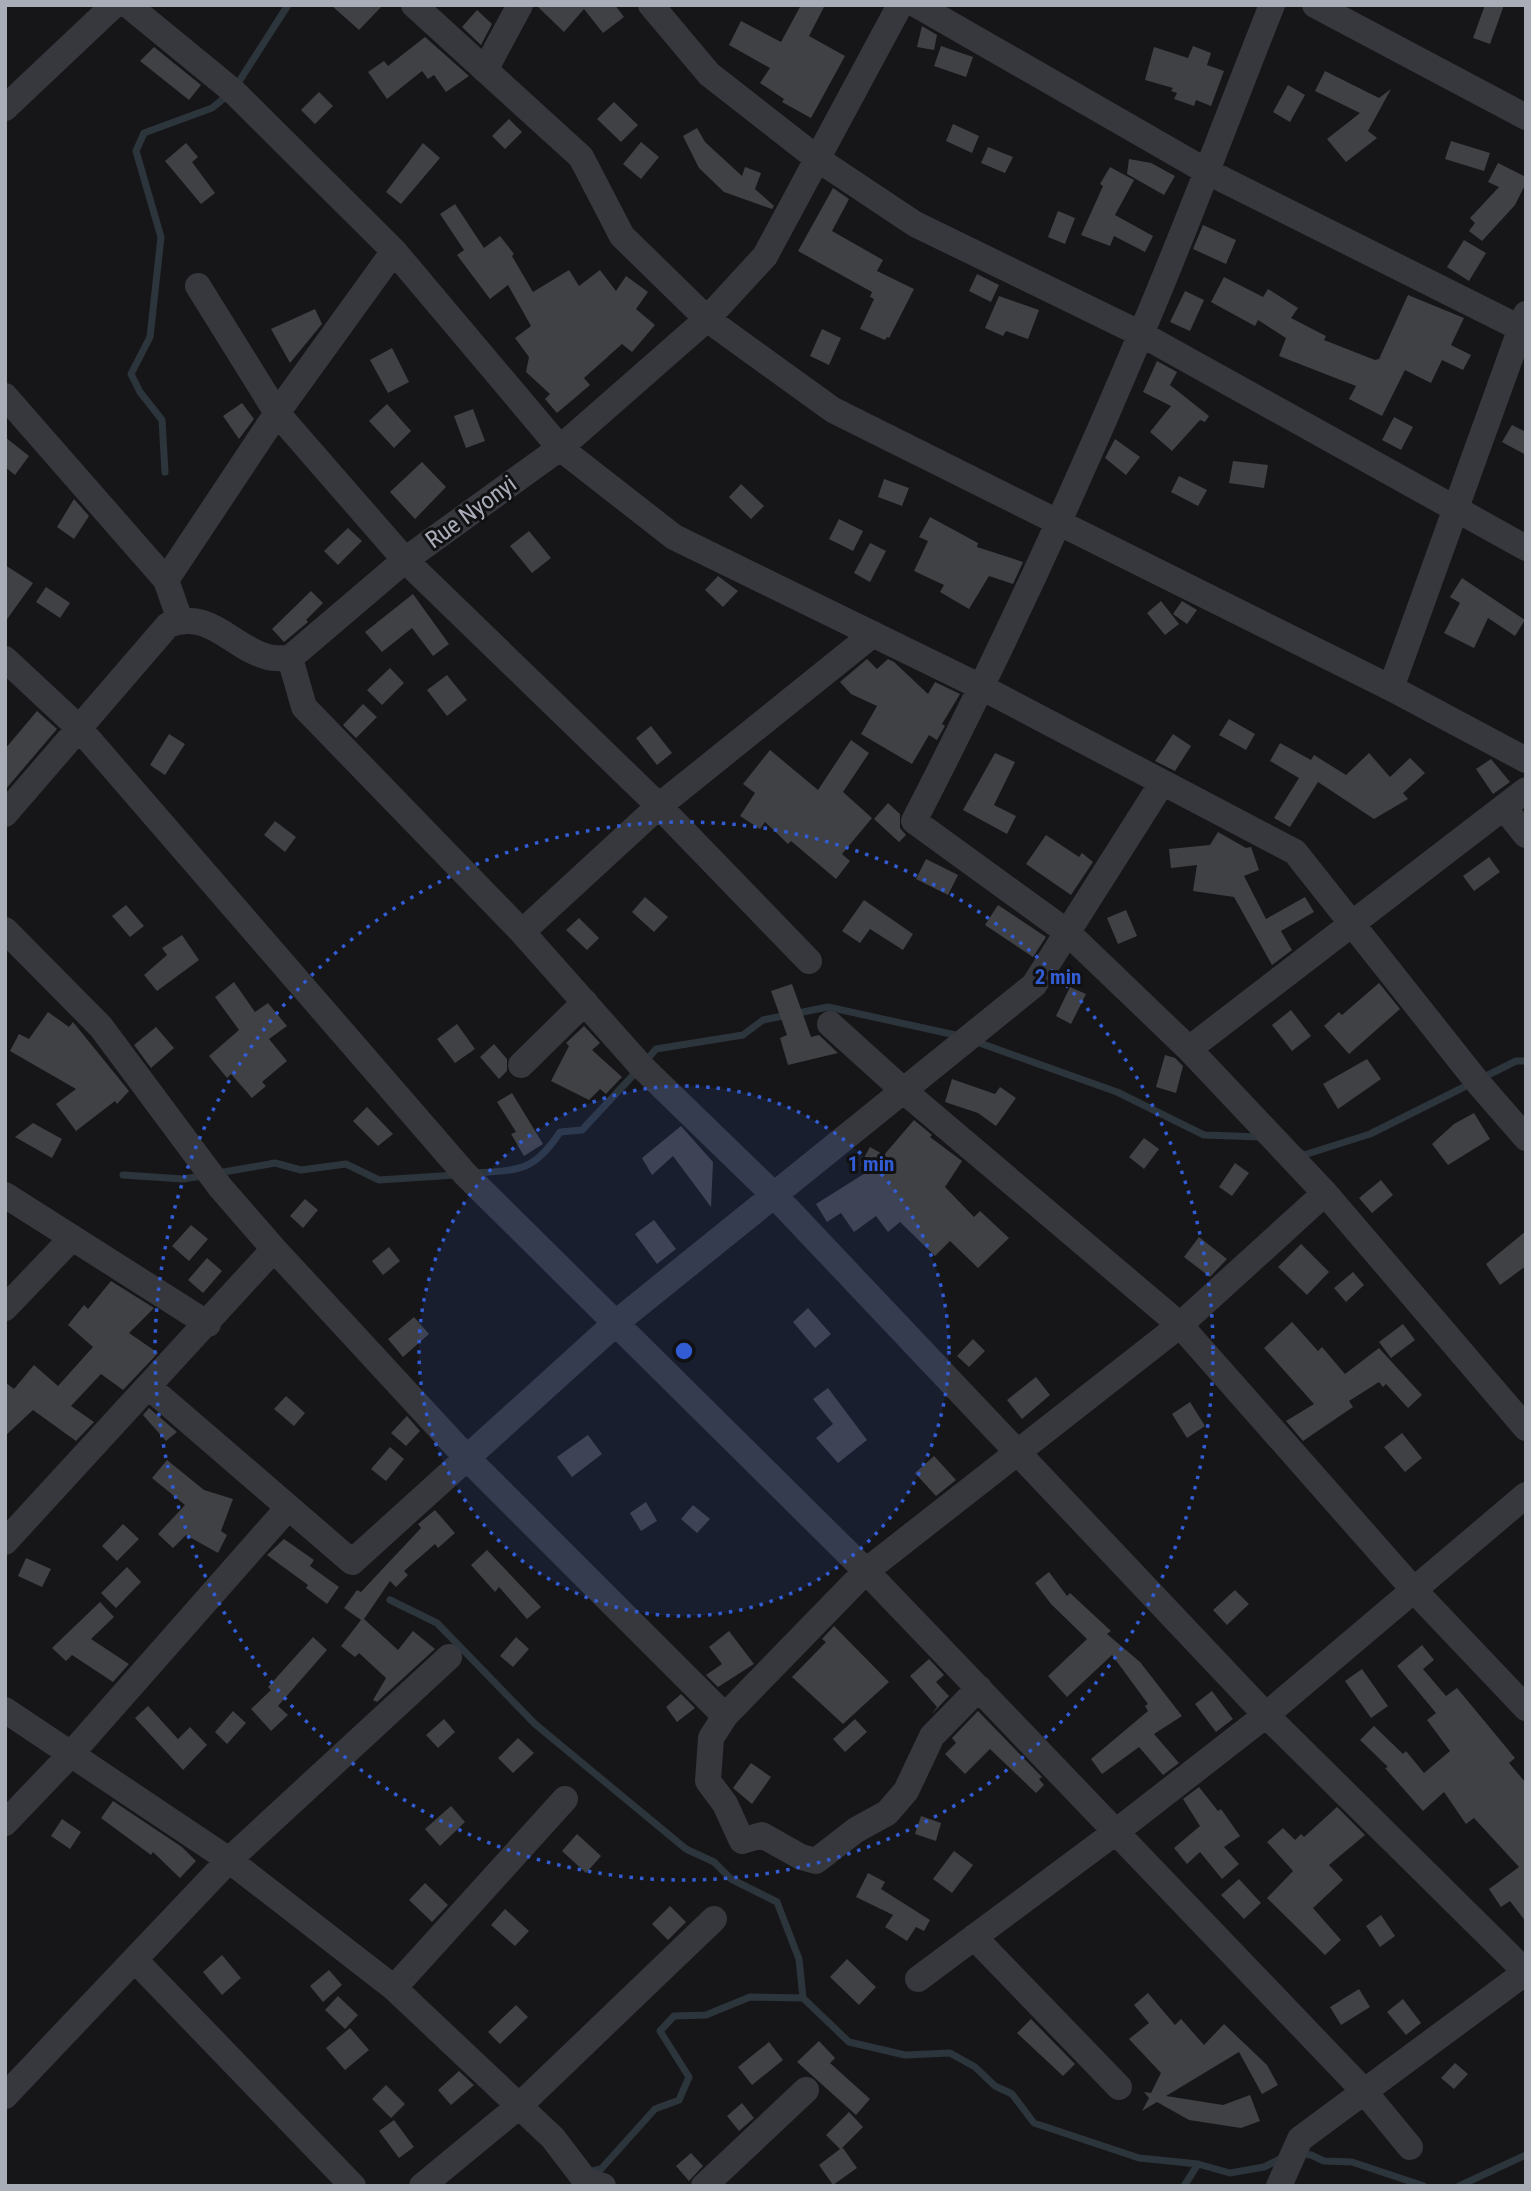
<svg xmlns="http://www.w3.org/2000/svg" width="1531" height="2191" font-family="'Roboto Condensed',sans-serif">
  <rect width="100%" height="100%" fill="#161618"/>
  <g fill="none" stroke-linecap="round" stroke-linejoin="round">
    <path stroke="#2c353c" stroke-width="7" d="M165,472L162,420L140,392L131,374L150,337L161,237L136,151L144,133L212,108L233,91L288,5
      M974,1041L1117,1092L1204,1135L1262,1137
      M645,1062L656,1049L743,1035L763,1020L828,1007L960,1036
      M1301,1153L1304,1155L1370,1134L1516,1061H1526
      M218,1173L275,1163L301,1170L346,1164L379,1180L456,1175
      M474,1173C519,1170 534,1172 560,1132L582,1130L637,1071
      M123,1175L183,1179L203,1176
      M390,1600L437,1623L535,1724L686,1849L714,1862L731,1879L777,1902L799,1959L803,1998
      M1300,2154L1311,2155L1324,2161L1352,2162L1424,2186
      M588,2172L601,2169L655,2109L679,2100L689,2077L660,2031L674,2016L706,2015L750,1997L803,1998L849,2042L905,2055L950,2053L975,2067L995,2086L1012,2094L1034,2123L1139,2158L1198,2164L1230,2173L1264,2167L1282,2158
      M1184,2186L1198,2164
      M1459,2186L1526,2155"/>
  </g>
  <path fill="#404145" d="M331,5H383L359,30Z
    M536,5H615L624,17L603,33L584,9L564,32Z
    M801,5H825L809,36L845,56L811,118L782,102L784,99L760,83L770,68L729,45L741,21L781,42Z
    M1485,5H1504L1490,44L1473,38Z
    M477,10L492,24L481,45L462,27Z
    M922,26L937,35L934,50L917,47Z
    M425,37L469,76L446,92L434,75L428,79L422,71L387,99L368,72L384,61L388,66Z
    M941,46L973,57L966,77L934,66Z
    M1193,46L1211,53L1207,65L1224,71L1211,106L1196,100L1194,106L1174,99L1177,93L1171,91L1173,88L1145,80L1154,47L1188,58Z
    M154,47L201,85L189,100L140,61Z
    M1325,71L1379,98L1391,89L1368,131L1377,138L1346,162L1327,139L1360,113L1315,91Z
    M1288,85L1305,95L1290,122L1273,112Z
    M319,92L333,106L315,124L301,110Z
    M614,102L638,125L621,142L597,119Z
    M509,119L522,132L505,149L492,136Z
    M953,124L979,136L972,153L946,141Z
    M697,128L705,142L742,176L745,167L761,173L755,189L774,206L772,209L724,192L699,168L683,136Z
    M1451,141L1490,153L1484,171L1445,159Z
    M641,142L659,157L641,179L623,164Z
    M186,143L198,157L192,162L215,193L201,204L165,161Z
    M423,143L440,158L401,204L386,192Z
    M988,147L1013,157L1005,173L981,163Z
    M1129,159L1151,163L1175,176L1164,195L1127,174Z
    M1498,163L1526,177V183L1515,205L1482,241L1469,231L1475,223L1470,218L1499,187L1488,182Z
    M1110,167L1134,180L1115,215L1153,236L1145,252L1114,236L1110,246L1081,235L1103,186L1100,184Z
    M833,188L849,199L832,231L883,260L877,271L914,289L889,338L887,337L885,340L860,329L874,299L870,297L872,292L798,251Z
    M455,204L484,248L500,236L514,254L512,256L533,292L569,270L579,286L600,270L616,291L626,276L648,292L636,309L655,325L632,352L622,344L584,378L590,385L557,413L545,399L550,394L526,372L529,357L515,338L531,326L508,285L490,299L457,255L464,250L440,214Z
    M1058,211L1075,218L1065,244L1048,237Z
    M1203,225L1236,240L1226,264L1193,249Z
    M1464,240L1486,253L1469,281L1447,267Z
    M977,274L999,285L991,302L969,291Z
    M1224,277L1263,297L1268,289L1298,308L1291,318L1326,336L1324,340L1375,360L1379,359L1408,295L1464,318L1451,345L1471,355L1463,370L1442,360L1431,383L1405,370L1382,416L1349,399L1356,386L1279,356L1286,338L1258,320L1255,326L1211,302Z
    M1185,291L1204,300L1190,331L1170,322Z
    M999,296L1039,310L1028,339L1006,331L1003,336L985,328Z
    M315,309L322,324L290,363L271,329Z
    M822,329L841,338L829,365L810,356Z
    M392,348L409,382L388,393L370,360Z
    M1157,361L1177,372L1170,385L1209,416L1205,422L1200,420L1172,451L1150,432L1171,406L1143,392Z
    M242,403L254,419L239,439L223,416Z
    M387,404L411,431L394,448L369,421Z
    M473,409L485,441L466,448L454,416Z
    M1394,417L1413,427L1401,450L1382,440Z
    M1512,425L1526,432V455L1502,442Z
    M5,437L29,456L15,475L5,467Z
    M1115,439L1140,457L1126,475L1105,458Z
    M1233,461L1268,465L1264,488L1229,483Z
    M422,462L446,487L415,519L390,492Z
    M1179,476L1207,490L1198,506L1171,492Z
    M884,479L909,488L902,506L878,497Z
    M741,484L764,506L751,519L729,497Z
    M74,499L89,516L74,539L57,527Z
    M930,517L978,543L977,547L1023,562L1013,584L989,576L969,609L940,592L944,585L914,571L928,541L919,537Z
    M839,519L863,531L853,551L829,539Z
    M348,528L362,541L338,565L324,551Z
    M529,531L551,558L532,573L510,546Z
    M870,543L886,551L870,582L854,573Z
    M5,565L33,583L5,622Z
    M718,576L738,591L723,607L705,590Z
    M1462,578L1525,620L1515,636L1488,618L1474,648L1444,633L1460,603L1450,597Z
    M46,587L70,603L60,618L36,602Z
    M311,591L323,603L306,620L308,622L284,642L272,629Z
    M413,594L449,644L433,656L412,628L382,652L365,632Z
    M1161,601L1179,624L1165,635L1147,613Z
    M1182,601L1197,610L1187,624L1173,614Z
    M867,659L877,669L888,659L894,662L928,694L935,682L960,694L942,724L945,726L937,740L929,735L912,764L861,734L877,706L851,694L840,682Z
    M390,668L404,683L382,705L367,690Z
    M447,675L467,700L447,716L427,690Z
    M363,704L377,717L356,738L343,725Z
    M37,711L57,729L5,790V749Z
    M1229,719L1255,734L1246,750L1219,735Z
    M651,726L672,753L657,765L636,738Z
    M169,734L185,744L165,775L150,765Z
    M1173,734L1191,746L1175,771L1155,761Z
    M851,740L869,753L843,792L872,818L842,854L850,861L836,879L791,841L788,844L765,822L760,829L740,816L755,793L743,784L770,750L818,790Z
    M1280,743L1311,760L1314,755L1346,775L1369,753L1390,777L1410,758L1425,773L1403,793L1408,799L1374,819L1318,782L1290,827L1274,818L1299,778L1270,761Z
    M995,753L1015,762L994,805L1016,816L1007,834L963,810Z
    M1491,759L1510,782L1493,794L1476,769Z
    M888,803L900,814V828L906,835L899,842L874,819Z
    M275,821L296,837L285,852L264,835Z
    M1218,832L1246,848L1251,847L1259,870L1244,876L1266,919L1305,897L1314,912L1281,931L1292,950L1272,965L1234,897L1193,891L1197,865L1171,868L1169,849L1210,845Z
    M1046,835L1079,857L1082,853L1093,862L1071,895L1026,864Z
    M1489,857L1500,872L1474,891L1463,876Z
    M926,859L958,875L948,895L916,879Z
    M645,897L668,917L654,932L632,912Z
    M864,900L913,934L903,950L870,929L860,943L842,931Z
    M126,905L144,926L130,937L112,916Z
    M998,905L1046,937L1033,957L985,925Z
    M1126,910L1137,936L1118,944L1107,918Z
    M579,918L599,938L587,950L566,930Z
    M182,935L199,960L157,991L144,975L167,955L162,948Z
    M234,982L255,1012L268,1003L287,1026L269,1039L287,1061L262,1082L266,1086L252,1098L231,1074L227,1078L209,1056L239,1030L215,997Z
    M1379,983L1400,1009L1349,1054L1324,1026L1339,1012L1342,1015Z
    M792,984L811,1037L819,1035L838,1053L788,1065L780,1038L787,1035L771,991Z
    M1070,987L1086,994L1071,1024L1056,1016Z
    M1291,1010L1311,1036L1292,1051L1272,1025Z
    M48,1012L69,1027L73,1022L129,1091L117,1104L115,1101L76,1131L56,1104L76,1089L10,1051L19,1034L29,1039Z
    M457,1024L475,1049L455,1063L437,1039Z
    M584,1026L600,1043L592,1050L622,1077L606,1094L600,1089L589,1100L551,1081L569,1046L566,1043Z
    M156,1027L174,1048L151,1068L134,1045Z
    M494,1044L507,1059V1071L499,1079L480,1057Z
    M1165,1055L1175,1058L1183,1066L1176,1093L1156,1087Z
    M1367,1059L1381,1079L1338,1109L1323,1084Z
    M952,1079L995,1094L1000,1087L1016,1098L996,1126L978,1113L945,1102Z
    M512,1093L543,1144L524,1156L511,1134L516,1132L497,1102Z
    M367,1107L393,1134L378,1146L353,1121Z
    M1474,1113L1490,1139L1448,1165L1432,1144L1454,1124Z
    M914,1120L932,1135L930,1137L962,1161L945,1187L974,1217L980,1211L1009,1238L978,1268L950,1241L935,1256L900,1222L888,1232L876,1216L854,1232L841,1213L827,1222L816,1204L870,1170L860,1165L870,1147L884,1155Z
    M33,1123L62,1139L52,1158L15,1137Z
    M681,1126L713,1162L711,1207L673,1156L652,1175L642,1158Z
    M1144,1138L1159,1149L1144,1169L1129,1157Z
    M1235,1163L1249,1173L1232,1196L1219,1187Z
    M1381,1180L1393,1195L1372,1213L1359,1198Z
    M305,1199L318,1210L303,1228L290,1216Z
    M654,1220L676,1249L657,1264L635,1234Z
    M191,1225L208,1239L189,1261L172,1246Z
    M1526,1231V1266L1500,1285L1486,1264Z
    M1199,1237L1227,1259L1210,1277L1184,1257Z
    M1301,1244L1329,1272L1307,1295L1278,1267Z
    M389,1247L400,1261L383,1275L372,1261Z
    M207,1258L222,1271L203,1293L188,1280Z
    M1353,1272L1364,1285L1346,1302L1334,1288Z
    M111,1281L154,1308L129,1333L158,1353L123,1390L101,1374L71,1406L94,1422L76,1441L33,1410L5,1436V1382L14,1389L34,1365L58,1386L93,1347L68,1325L84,1305L88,1309Z
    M808,1308L831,1334L815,1348L793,1322Z
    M414,1317L429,1334L403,1357L388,1339Z
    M1292,1322L1318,1351L1322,1347L1345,1374L1379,1348L1422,1395L1408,1408L1386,1384L1383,1387L1379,1382L1349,1401L1353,1407L1303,1441L1286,1421L1314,1404L1264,1348Z
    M1403,1324L1415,1340L1391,1358L1379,1342Z
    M973,1339L985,1351L969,1367L957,1356Z
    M1036,1377L1050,1395L1022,1419L1007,1400Z
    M828,1388L867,1440L838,1463L816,1438L833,1424L813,1399Z
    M286,1396L305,1413L294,1426L274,1409Z
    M1190,1402L1205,1426L1187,1438L1172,1414Z
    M149,1408L177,1432L166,1441L143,1415Z
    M407,1416L420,1431L406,1446L391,1433Z
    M1402,1433L1422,1458L1405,1472L1384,1447Z
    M588,1435L602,1454L572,1477L557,1457Z
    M390,1447L404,1459L386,1481L371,1469Z
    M934,1456L956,1480L936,1496L915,1473Z
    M167,1460L204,1490L233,1499L221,1531L227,1535L218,1553L186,1535L173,1548L158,1534L185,1505L152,1478Z
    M646,1502L657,1521L641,1531L630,1513Z
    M693,1505L710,1519L697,1533L681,1519Z
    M435,1510L455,1533L438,1548L435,1544L404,1571L408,1575L396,1587L390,1581L364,1619L398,1650L413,1631L435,1649L377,1702L373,1700L386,1678L359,1653L355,1657L341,1646L361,1620L344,1608L357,1590L361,1592L421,1528L418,1524Z
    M123,1524L139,1539L117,1561L102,1546Z
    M284,1539L314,1560L310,1566L339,1587L327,1604L306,1588L308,1585L267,1555Z
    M487,1550L541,1607L527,1619L499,1587L495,1592L471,1565Z
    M26,1558L51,1569L42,1587L18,1576Z
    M127,1567L141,1582L116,1608L101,1593Z
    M1049,1572L1067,1596L1070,1593L1111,1631L1107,1634L1140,1662L1182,1716L1154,1734L1179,1763L1163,1775L1139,1747L1102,1774L1091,1759L1148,1711L1145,1706L1148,1704L1112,1655L1067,1697L1048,1676L1087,1639L1051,1604L1035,1583Z
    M1235,1590L1249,1604L1227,1625L1213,1610Z
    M100,1602L114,1617L91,1639L129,1664L113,1682L72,1655L66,1661L52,1648Z
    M834,1626L889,1682L843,1724L792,1677L826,1642L822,1639Z
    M729,1631L754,1664L718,1687L706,1675L722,1664L709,1647Z
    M313,1637L327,1650L278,1706L288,1715L271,1731L251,1709L271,1690L268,1687Z
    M516,1637L529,1649L513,1667L500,1656Z
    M1422,1645L1434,1660L1423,1669L1446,1696L1457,1688L1515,1758L1509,1763L1526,1783V1922L1510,1901L1501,1907L1489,1889L1519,1867L1474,1818L1466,1824L1444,1792L1423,1811L1385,1768L1388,1767L1360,1740L1374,1726L1403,1754L1406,1751L1424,1773L1450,1751L1427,1720L1436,1713L1397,1666Z
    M929,1659L944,1675L936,1682L949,1696L931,1715L937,1707L910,1676Z
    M1362,1669L1388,1706L1371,1718L1345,1681Z
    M1212,1691L1233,1719L1216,1732L1195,1704Z
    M681,1694L695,1708L677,1722L666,1707Z
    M148,1706L178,1739L190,1727L207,1745L183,1770L135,1718Z
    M233,1711L246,1723L227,1744L215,1732Z
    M978,1711L1042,1777L1039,1779L1044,1785L1036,1793L990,1749L965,1774L945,1754L956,1743L952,1738Z
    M444,1719L455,1732L438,1748L426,1735Z
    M855,1719L867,1732L845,1752L833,1739Z
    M518,1738L534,1753L513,1773L498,1758Z
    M751,1763L771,1777L752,1804L733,1788Z
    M1199,1787L1218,1811L1221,1809L1240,1836L1224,1847L1239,1864L1222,1879L1200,1852L1187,1864L1174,1848L1200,1826L1183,1799Z
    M113,1801L182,1847L196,1861L180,1878L153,1852L151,1855L101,1818Z
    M451,1806L465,1822L440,1846L425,1829Z
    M1337,1807L1365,1835L1329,1865L1343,1880L1313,1908L1341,1940L1325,1955L1267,1898L1293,1871L1267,1842L1283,1828L1295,1840L1301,1834L1304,1837Z
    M921,1816L941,1823L936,1841L915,1834Z
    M62,1819L81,1832L70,1849L51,1836Z
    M577,1834L601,1856L586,1873L562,1851Z
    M954,1851L973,1865L952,1893L933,1879Z
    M868,1873L885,1882L881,1889L930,1920L924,1931L916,1927L907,1941L885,1927L893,1915L856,1897Z
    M1239,1879L1261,1903L1244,1919L1221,1895Z
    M425,1883L448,1905L432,1922L409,1900Z
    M670,1906L686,1922L668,1940L652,1924Z
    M505,1909L529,1931L515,1946L491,1925Z
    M1381,1915L1395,1936L1380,1947L1366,1926Z
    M222,1955L241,1978L222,1995L203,1972Z
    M847,1959L876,1987L859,2005L830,1977Z
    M329,1970L342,1985L323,2002L310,1986Z
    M1359,1989L1370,2007L1341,2025L1330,2007Z
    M1148,1993L1175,2025L1181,2019L1204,2045L1224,2024L1267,2065L1278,2085L1262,2094L1239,2052L1166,2096L1223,2105L1250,2095L1260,2121L1241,2128L1189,2120L1157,2102L1142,2111L1149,2098L1144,2092L1151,2093L1161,2073L1129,2039L1149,2023L1134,2005Z
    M338,1996L358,2015L345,2029L325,2010Z
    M1403,1999L1421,2023L1406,2035L1387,2012Z
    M516,2005L528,2017L500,2044L488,2032Z
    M1031,2019L1075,2064L1063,2076L1017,2033Z
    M350,2028L369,2050L345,2070L326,2048Z
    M819,2041L835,2058L830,2063L870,2099L856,2115L797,2062Z
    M769,2042L783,2060L752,2085L738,2067Z
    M1455,2063L1468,2074L1454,2089L1441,2078Z
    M459,2071L474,2085L451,2105L438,2090Z
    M386,2085L405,2104L391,2118L372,2099Z
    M742,2103L754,2118L739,2131L727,2116Z
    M849,2112L863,2127L841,2149L843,2148L857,2168L833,2185L819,2165L840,2149L826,2135Z
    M394,2120L414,2147L399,2158L379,2131Z
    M691,2153L703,2166L689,2181L676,2166Z"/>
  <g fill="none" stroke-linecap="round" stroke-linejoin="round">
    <path stroke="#37383d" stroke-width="26" d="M128,5L233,91L394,251L560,448L674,537L983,688L1295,852L1479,1084L1526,1138
      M414,5L581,157L622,236L707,319L833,410L1391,688L1526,760
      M651,5L709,74L819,160L915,224L1141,334L1526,548
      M917,5L1206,171L1526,331
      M1272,5C1228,115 1187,227 1140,336C1071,500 996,662 914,821L1067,932L1189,1049L1325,1193L1526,1428
      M1315,5L1526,117
      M485,70L520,5
      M5,108L114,5
      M198,286L277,413L405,560L659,806L809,961
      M5,396L166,580L180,620
      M166,580L277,413L394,251
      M290,658L304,707L522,932L641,1066L775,1196L1266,1715L1526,1972
      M5,659L78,727L465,1174L866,1571L1363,2090L1410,2147
      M1391,688L1526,314
      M1504,808L1526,835
      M5,814L168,625C210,608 232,648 268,657C275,659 283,658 290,658L405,560L560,448L707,319L765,256L900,5
      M5,930L101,1027L220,1187L274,1249L467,1458L725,1716
      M522,932L659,806L873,634
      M830,1024L904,1091L1180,1325L1413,1589L1526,1708
      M1189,1049L1526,790
      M521,1065L585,1002
      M5,1195L208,1324
      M5,1308L72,1238
      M149,1387L352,1562L617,1322L1034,985L1162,783
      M5,1542L274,1249
      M979,1688L932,1736L906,1791L887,1813L856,1830L816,1861L801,1857L762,1835L742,1841L725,1804L708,1781L711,1738L725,1716L866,1571L1180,1325L1325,1193
      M5,1710L229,1860L394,1988L553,2138L585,2180L603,2186
      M5,1823L71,1754L287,1509
      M974,1937L1119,2087
      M135,1960L353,2186
      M918,1979L1117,1831L1266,1715L1526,1495
      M394,1988L565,1799
      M5,2096L229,1860L449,1657
      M422,2186L519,2106L714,1919
      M704,2186L806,2090
      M1279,2186L1300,2139L1526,1972"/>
  </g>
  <circle cx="684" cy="1351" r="265" fill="#325cd3" fill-opacity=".12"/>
  <g fill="none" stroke="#325cd3" stroke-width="3.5" stroke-dasharray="3.5 7">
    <circle cx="684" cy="1351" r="265"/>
    <circle cx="684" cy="1351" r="529"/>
  </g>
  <g text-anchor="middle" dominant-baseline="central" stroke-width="6" stroke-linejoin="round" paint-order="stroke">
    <g font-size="24" fill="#a8adb8" stroke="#111113">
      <text transform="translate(471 512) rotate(-36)">Rue Nyonyi</text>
    </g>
  </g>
  <circle cx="684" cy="1351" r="10" fill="#325cd3" stroke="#111113" stroke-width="3.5"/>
  <g font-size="21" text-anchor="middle" font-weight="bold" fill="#325cd3" stroke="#111113" stroke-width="6" stroke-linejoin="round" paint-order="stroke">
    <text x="1058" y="984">2 min</text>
    <text x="871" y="1171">1 min</text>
  </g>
  <rect width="1531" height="2191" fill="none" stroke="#a8adb8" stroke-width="14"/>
</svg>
